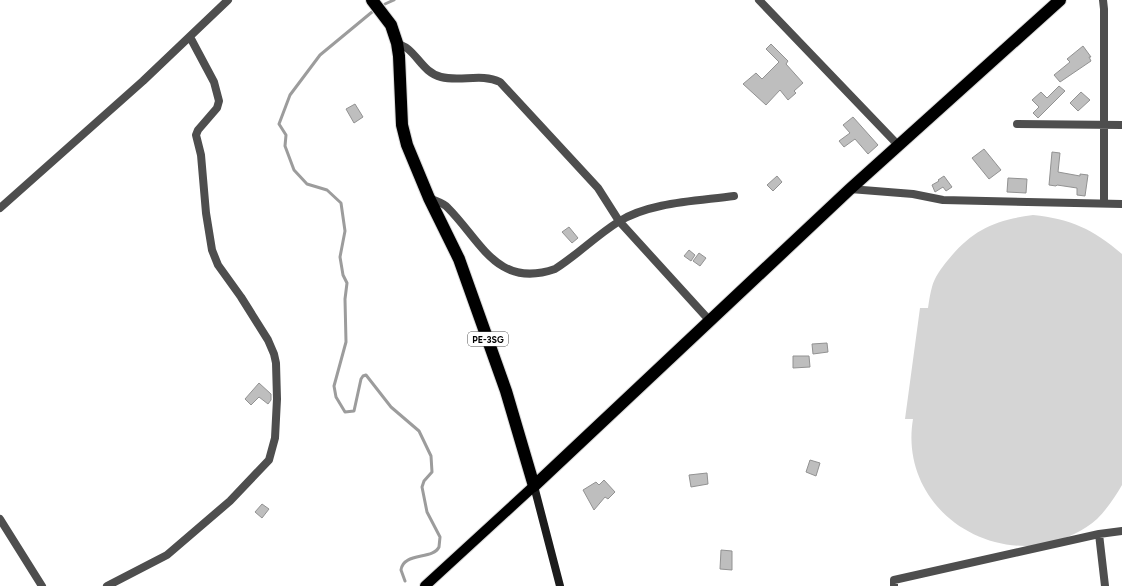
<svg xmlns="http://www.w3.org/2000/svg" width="1122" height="586" font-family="Figtree,sans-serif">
  <rect width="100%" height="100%" fill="#fff"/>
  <path fill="#d5d5d5" d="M1033,215C1071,219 1093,229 1122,254V485C1115,497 1107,509 1097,519C1084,531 1067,538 1051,542C1044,543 1037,546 1030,546C959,548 901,490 913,419H905L920,308H928C929,301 930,294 932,287C934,278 942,267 948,260C972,230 995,220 1033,215Z"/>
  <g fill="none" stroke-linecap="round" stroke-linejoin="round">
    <path stroke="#9c9c9c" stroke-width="3" d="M385,4L394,0
      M372,12L320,55L290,95L279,124L286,135L285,146L294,170L307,184L327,190L341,203L345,231L340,257L343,275L347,283L345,299L346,342L334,386L336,397L345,412L354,411L361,379L363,376L366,375L391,407L419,431L431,456L432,472L424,481L422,487L427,512L440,537L439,547C433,560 403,552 401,570L405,581"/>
  </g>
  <path fill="#bebebe" stroke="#929292" d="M771,44L788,61L786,64L803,83L794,91L796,93L788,100L780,90L766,105L743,84L756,73L762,79L779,62L766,49Z
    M1083,46L1091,57H1089L1091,61L1060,82L1054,75L1070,62L1067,59Z
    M1059,86L1065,91L1038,118L1033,113L1039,107L1032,100L1041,92L1047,98Z
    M1081,92L1090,100L1078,111L1070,103Z
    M355,104L363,117L354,123L346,109Z
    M853,117L878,145L868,154L855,139L844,147L839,141L850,133L843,125Z
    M984,149L1001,170L989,179L972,158Z
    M1052,152L1060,153L1058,172L1080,176V174L1088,175L1085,196L1077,195V188L1057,185L1056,186L1049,185Z
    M777,176L782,182L773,191L767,185Z
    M944,176L952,187L946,191L943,187L935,192L932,185L939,181L938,180Z
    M1008,178L1027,179L1026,193L1007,192Z
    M569,227L578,238L572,243L562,232Z
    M689,250L695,255L691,261L684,256Z
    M699,253L706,258L700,266L693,261Z
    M827,343L828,352L813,354L812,344Z
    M793,356H809L810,367L793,368Z
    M259,383L271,394V400L268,404L259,397L251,405L245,399Z
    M810,460L820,463L816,476L806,472Z
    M707,473L708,484L691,487L689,475Z
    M604,480L615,492L608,499L605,497L594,510L583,490L596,482L599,485Z
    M262,504L269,509L262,518L255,512Z
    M721,550L732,551V570L720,569Z"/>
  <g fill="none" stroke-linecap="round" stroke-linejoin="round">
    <defs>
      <path id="primary" d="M425,586L534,486"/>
      <path id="highway" d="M372,0L391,25L397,43L399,56L402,125L407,145L429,198L459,259L506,391L534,486L850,189L1060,0"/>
    </defs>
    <use href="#primary" stroke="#dbdbdb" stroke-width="12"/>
    <use href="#highway" stroke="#dbdbdb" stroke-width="14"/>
    <path stroke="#4e4e4e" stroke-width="8" d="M759,0L899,146
      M1103,0L1104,9V203
      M397,43C400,45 405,46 408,49C419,58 425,73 441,77C460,82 482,73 500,82L598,188L619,221L710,321
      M1017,124L1122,125
      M850,189L913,194L943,200L1122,204
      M429,198C435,201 444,203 448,208C481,241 497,289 555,269C577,255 596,236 618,222C649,202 698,201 734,196
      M0,208L143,81L228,0
      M0,519L42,586
      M1099,534L1105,586
      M107,586L167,555L230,501L269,460L275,438L277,399L276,363L274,354L268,340L241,297L218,265L212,250L206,213L201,155L196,135L198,130L217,108L219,101L214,82L190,37
      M894,586V580L1099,534L1122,531"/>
    <path stroke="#1b1b1b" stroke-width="8" d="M534,486L560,586"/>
    <use href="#primary" stroke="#000" stroke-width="10"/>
    <use href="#highway" stroke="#000" stroke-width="12"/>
  </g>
  <g text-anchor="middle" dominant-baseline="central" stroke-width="4" stroke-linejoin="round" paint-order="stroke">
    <rect fill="#fff" stroke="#4c4c4c" stroke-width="1" x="468" y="332" width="40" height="14" rx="3"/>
    <g font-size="9" font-weight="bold" fill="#000">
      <text x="488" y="339">PE-3SG</text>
    </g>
  </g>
</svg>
